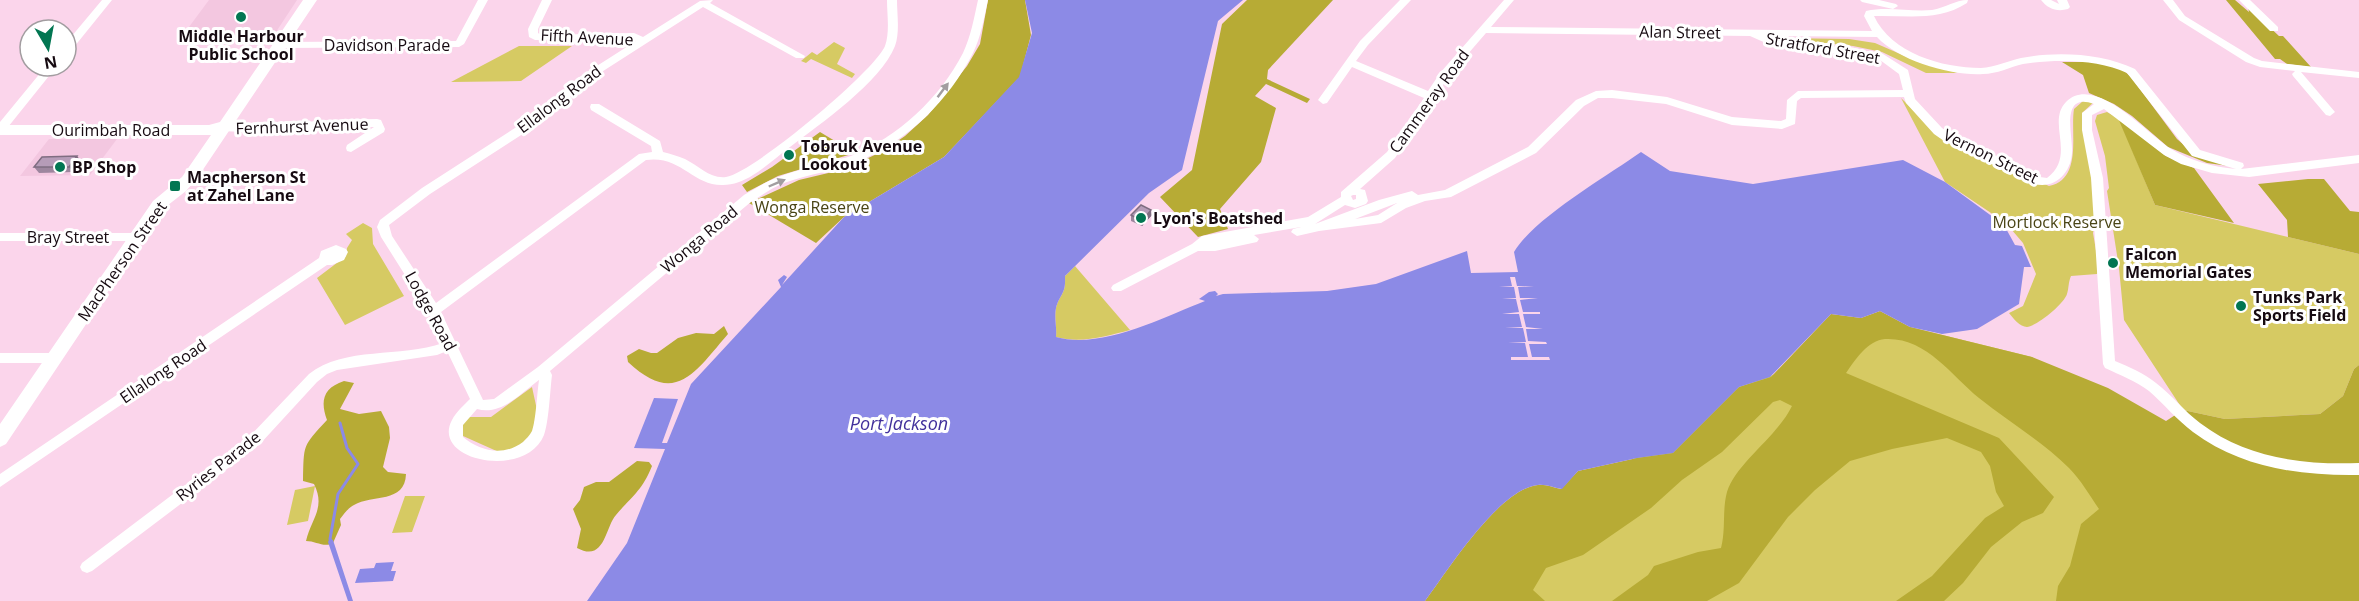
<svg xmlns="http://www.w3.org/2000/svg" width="2359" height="601" font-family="'Open Sans',sans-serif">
  <rect width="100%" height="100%" fill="#fbd5eb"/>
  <path fill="#f3c7e0" d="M209,0H297L274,35H183Z
    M49,139H117L90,175L20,176Z"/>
  <path fill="#d6ca63" d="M1775,38L1849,39L1875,43L1914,60L1958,73H1926L1882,52L1853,46Z
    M834,42L845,48L837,64L855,74L852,78L811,59L806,63L801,61L812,52L817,55Z
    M519,46H572L521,81L451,82Z
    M1901,98L1940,136L2049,186C2083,179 2070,133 2074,109L2083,101L2094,102L2082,113L2092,174L2095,223L2093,233L2099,268L2097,274L2071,276C2068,283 2069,288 2067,294C2064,304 2037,326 2027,327C2020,327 2013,318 2009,313L2023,306L2036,274L2023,243L2011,229L1991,213L1945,182Z
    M2107,112L2118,118L2121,123L2155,205L2359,254V365L2354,369L2343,396L2320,414L2225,419L2183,410L2124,320L2119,268L2107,191L2109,188L2105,156L2095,121L2097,115Z
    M363,223L372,228L373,244L404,296L345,325L317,278L346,256L347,248L352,240L346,234Z
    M1075,266L1130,330C1107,336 1081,344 1056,337C1057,327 1054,318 1056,308C1060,293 1066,295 1065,276Z
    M1910,327L2032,357L2359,601H1425L1739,387Z
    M532,387L537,410L532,436L519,447L501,453L463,436L462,424L468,417H491Z
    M315,486L308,521L287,525L295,490Z
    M405,496H425L412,532L392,533Z"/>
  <path fill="#b7ab35" d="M988,0H1025L1031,35L1020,77L944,157L844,217L816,243L749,203L799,180L845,169L883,151L905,136L928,115L967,66L980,44Z
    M1247,0H1333L1268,70L1267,79L1310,99L1307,103L1266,84L1255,96L1276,108L1261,162L1220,209L1228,229L1198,237L1160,197L1192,170L1222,24Z
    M2226,0H2235L2249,12L2248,7L2279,36H2283L2311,67L2287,64L2280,59H2275Z
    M2062,62H2099L2121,68L2131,77L2177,139L2191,151L2236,167L2207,163L2168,147L2132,116L2114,104L2089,93L2083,75Z
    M2118,118L2166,156L2194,168L2234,223L2155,205Z
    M820,132L855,153L778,176L747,192L742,185L772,167Z
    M2308,179H2324L2350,211L2359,212V254L2288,237L2287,220L2258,184Z
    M1880,311L1910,327L2032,357L2108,388L2166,421L2183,410L2225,419L2320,414L2343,396L2354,369L2359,365V601H2056L2058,586L2070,566L2081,524L2099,509C2090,496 2081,480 2069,468C2042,441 2009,422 1979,398C1951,375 1926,337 1885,339C1868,340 1855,360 1846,373L1999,438L2054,497L2043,513L2022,522L1991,547L1963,583L1944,601H1896L1932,576L1985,518L2004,506L1996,492L1990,466L1981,452L1947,438L1892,449L1850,461L1815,490L1788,517L1739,583L1707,601H1612L1648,575L1654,566L1698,552L1721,548C1726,529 1722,510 1727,492C1736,463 1777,437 1792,406L1780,400L1773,402L1722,452L1682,480L1651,508L1583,555L1546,568L1533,590L1545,601H1425C1448,570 1499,489 1538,485C1545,484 1555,488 1561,489L1578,471L1637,458L1673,453L1739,387L1771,377L1831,314L1861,318Z
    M724,326L728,334C695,372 676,407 628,362L627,356L639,349L651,353H657L678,338L696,333L714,334Z
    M344,381L354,383L340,409L359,414L381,411L389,427L390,438L383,467L388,472L406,474C405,504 372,494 354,505C348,508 344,514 340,519L341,525L333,543C324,548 316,541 306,541C311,519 326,508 314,484L303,481C304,444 302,447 327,420C320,401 323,388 344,381Z
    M637,461L649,462L652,466C642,491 632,496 616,515C605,527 605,563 577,548L581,529L573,509L580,500L584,487L596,482H609Z"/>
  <path fill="#8c8ae6" d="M1025,0H1243L1218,21L1182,170L1149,193L1065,276C1066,295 1060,293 1056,308C1054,318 1057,327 1056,337C1101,350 1164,317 1205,301L1199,299L1209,292L1215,291L1218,294L1216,296L1223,294L1327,291L1376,284L1467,251L1471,273L1518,272L1514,252C1533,219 1607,176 1641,152L1670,171L1753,184L1903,160L1945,182L2004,225L2015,245L2022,246L2031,267H2024L2019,304L1977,329L1942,334L1910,327L1880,311L1861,318L1831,314L1770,377L1739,387L1673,453L1637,458L1578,471L1562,489C1555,488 1545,484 1538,485C1499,489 1448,570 1425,601H587L627,543L665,449L634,448L654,398L678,399L662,443H667L691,384L781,287L778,280L784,275L787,277L782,285L844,217L944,157L1019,77L1032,33Z
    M330,538L333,540L353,601H348L328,542Z
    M394,562L391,571H396L393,581L355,583L360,569L374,568L376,563Z"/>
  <path fill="#fbd5eb" d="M1510,277H1515L1517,286H1534L1518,287L1520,298H1538L1520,300L1523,312H1540V314H1523L1526,327L1543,329H1526L1528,341L1546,342L1547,344H1529L1532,357H1549L1550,360H1511V357H1528L1525,343H1508L1526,342L1523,328H1505L1522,327L1519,314H1502L1519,312L1516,299H1502L1516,298L1514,287L1499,286H1512Z"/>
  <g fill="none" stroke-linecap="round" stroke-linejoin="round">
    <path stroke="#8c8ae6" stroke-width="3" d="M330,539L338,494L358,464L347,448L340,423"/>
    <path fill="#fff" fill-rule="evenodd" d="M102,0H112L70,52L66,53V43Z
      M478,0H488L464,44L459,47L280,48L275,45L280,42L456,41Z
      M542,0H552L538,29V33L541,35L634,33L643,37L700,1L713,0L710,3L805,56L804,58H796L703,7L586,82L543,121L430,194L389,225L392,236L436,303L639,154L652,152L651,146L591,110L590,107L591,104H599L660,141L663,152C671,154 678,156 685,159C699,166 710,179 726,177C753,173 874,72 885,46C890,32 887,14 887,0H897C897,14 900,32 895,46C881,82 820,124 790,147C778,156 766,167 753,175C744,181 733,185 723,185C693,186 681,155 646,160L441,312L483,400L494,399L538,367L744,195C755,189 765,182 776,178C800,168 827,165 851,156C898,137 940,98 963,53C971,36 974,18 978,0H988C984,18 981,37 973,53C949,100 908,141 859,161C835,171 808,174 784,183C773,187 763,195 752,201L550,371L552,375C550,391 549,421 544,435C526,480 430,461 452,420C456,412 464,405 470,399L447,351L437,355L337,370L327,374L317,382L260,444L92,571L87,573L82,571L80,567L82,563L250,436L309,374C344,346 401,358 443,343L429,313L381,237L377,227L380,220L422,188L535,115L578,78L636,41L632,39L535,40L529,37L528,29ZM539,380C537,394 536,420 532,431C530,435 526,439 523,442C503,457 480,451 463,437V425L477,409C501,416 521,393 539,380Z
      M1400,0H1411L1368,45L1356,61L1428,91L1440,73L1504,0H1514L1491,27L1872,31L1864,16L1866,11C1887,6 1910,12 1932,10C1945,8 1955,0 1968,0L1967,3C1938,22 1906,15 1874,16C1891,53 1942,68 1981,68C1995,67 2008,61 2021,58C2056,51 2102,53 2135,69L2200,150L2243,163L2244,166L2241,169L2359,155V163L2249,177L2212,173L2181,164L2164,155L2104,109L2092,115V130L2103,178L2115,361C2129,367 2144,373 2156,383C2172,395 2184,411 2200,423C2246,458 2303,465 2359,463V475C2301,476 2241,468 2193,432C2177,420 2164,404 2149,391C2136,381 2120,375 2105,368L2103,364L2091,178L2082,130V113L2094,104C2061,92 2072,132 2072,149C2073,171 2056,190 2034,184L1944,141L1934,134L1906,103L1904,97L1801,98L1797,101L1795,124L1782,129L1732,125L1666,104L1612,98H1598L1584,106L1536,153L1451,197L1425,201L1406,208L1381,223L1319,231L1297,236L1291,232L1293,229L1301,227L1254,235L1259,239L1257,242L1215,251H1198L1121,291H1113L1111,288L1113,285L1192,244L1202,236L1308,217L1341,197V192L1387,152L1424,98L1352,67L1327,103L1323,104L1318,100L1360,41ZM1486,33L1750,36L1768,44L1880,60L1899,74L1903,90L1798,91L1787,100L1786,119L1781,121L1732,117L1667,97L1612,90L1596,91L1576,100L1528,147L1445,190L1418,195L1412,191L1379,200L1315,224L1345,205L1355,208L1366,204L1368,201L1365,190L1360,189L1395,158L1448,77ZM1766,36L1877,37C1899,61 1951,76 1983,74C1997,74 2010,67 2023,64C2056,59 2098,59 2127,73L2192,156L2236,169C2213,167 2191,161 2171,149C2148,135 2095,73 2066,102C2046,122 2077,156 2047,178L2040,177L1952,135L1942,128L1915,99L1908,70L1883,54ZM1353,195H1356V199L1353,200L1351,196ZM1397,203L1378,215L1355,219Z
      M1860,0H1879L1896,4L1898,6L1893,9L1862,2Z
      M2041,0H2051L2059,4L2057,0H2067L2070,7L2068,9C2057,12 2048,9 2041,0Z
      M2163,0H2173L2185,16L2254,58L2262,61L2359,72V78L2301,72L2335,112L2330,116L2326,115L2293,76L2292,74L2295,71L2260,67L2246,62L2179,20Z
      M2239,0H2250L2278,27V31H2270Z
      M46,66H57L4,132L0,133V122Z
      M377,119L381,120L385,129L384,132L351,152L347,151L346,148L347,145L374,127L329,128L271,133L221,131L216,127L221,123L271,125L329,120Z
      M0,233H137L143,237L137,241H0Z
      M336,245L346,249L348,252L344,260L332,265H327L0,487V474L319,258L321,251Z
      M0,353H55L59,354L61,358L59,362L55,363H0Z"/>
    <path fill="#fff" fill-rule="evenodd" d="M303,0H317L198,177L186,191L163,209L6,444L0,447V424L153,201L182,177L211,135H0V125H209L220,122Z"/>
  </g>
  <path fill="#9d869e" d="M82,162L74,172L39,173L34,167Z
    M1131,215H1152L1142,226L1131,221Z"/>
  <path fill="#7f6d81" d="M77,156L82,162L74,172L69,167Z
    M1151,210L1152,215L1142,226V221Z"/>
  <path fill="#b69cb8" stroke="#7f6d81" stroke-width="1.5" d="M77,156L69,167H34L42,157Z
    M1141,205L1151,210L1142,221L1131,215Z"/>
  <defs><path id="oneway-solid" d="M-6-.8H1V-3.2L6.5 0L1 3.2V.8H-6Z" transform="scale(1.5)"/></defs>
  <g fill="#a29da0">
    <use href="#oneway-solid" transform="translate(943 90) rotate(-53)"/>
    <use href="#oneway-solid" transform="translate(777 183) rotate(-23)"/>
  </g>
  <g fill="#027652" stroke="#fff" stroke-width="2">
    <circle cx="241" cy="17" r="6"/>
    <circle cx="789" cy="155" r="6"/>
    <circle cx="60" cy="167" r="6"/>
    <rect x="169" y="180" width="12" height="12" rx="3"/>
    <circle cx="1141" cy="218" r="6"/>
    <circle cx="2113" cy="263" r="6"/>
    <circle cx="2241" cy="306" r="6"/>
  </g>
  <g text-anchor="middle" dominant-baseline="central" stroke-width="6" stroke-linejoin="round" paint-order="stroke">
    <g font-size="16" fill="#160a11" stroke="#fff">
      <text transform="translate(1680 32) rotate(1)">Alan Street</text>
      <text transform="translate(587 37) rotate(3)">Fifth Avenue</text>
      <text x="387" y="45">Davidson Parade</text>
      <text transform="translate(1823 48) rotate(10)">Stratford Street</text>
      <text transform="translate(559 99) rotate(-37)">Ellalong Road</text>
      <text transform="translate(1429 101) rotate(-54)">Cammeray Road</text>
      <text transform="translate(302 126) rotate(-2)">Fernhurst Avenue</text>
      <text x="111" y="130">Ourimbah Road</text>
      <text transform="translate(1991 156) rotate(26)">Vernon Street</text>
      <text x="68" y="237">Bray Street</text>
      <text transform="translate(699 239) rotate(-40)">Wonga Road</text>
      <text transform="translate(122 261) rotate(-55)">MacPherson Street</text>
      <text transform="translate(431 311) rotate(61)">Lodge Road</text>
      <text transform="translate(163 371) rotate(-34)">Ellalong Road</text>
      <text transform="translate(218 466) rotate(-38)">Ryries Parade</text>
    </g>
    <g font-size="16" font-weight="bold" fill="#160a11" stroke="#fff" text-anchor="start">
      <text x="241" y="36" text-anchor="middle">Middle Harbour<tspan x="241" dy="18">Public School</tspan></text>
      <text x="801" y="146">Tobruk Avenue<tspan x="801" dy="18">Lookout</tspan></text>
      <text x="72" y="167">BP Shop</text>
      <text x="187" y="177">Macpherson St<tspan x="187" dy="18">at Zahel Lane</tspan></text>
      <text x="1153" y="218">Lyon's Boatshed</text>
      <text x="2125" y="254">Falcon<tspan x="2125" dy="18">Memorial Gates</tspan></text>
      <text x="2253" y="297">Tunks Park<tspan x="2253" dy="18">Sports Field</tspan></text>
    </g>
    <g font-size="16" fill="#494415" stroke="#fff">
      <text x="812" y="207">Wonga Reserve</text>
      <text x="2057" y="222">Mortlock Reserve</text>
    </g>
    <g font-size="18" font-style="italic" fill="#41309b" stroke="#fff">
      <text x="899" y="423">Port Jackson</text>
    </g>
  </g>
  <g transform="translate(48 48) rotate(170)"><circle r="28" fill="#ffffff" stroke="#a29da0" stroke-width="1.5"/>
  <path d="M0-4.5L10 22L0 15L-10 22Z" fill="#027652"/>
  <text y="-9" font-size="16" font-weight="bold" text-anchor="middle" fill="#160a11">N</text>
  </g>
</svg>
